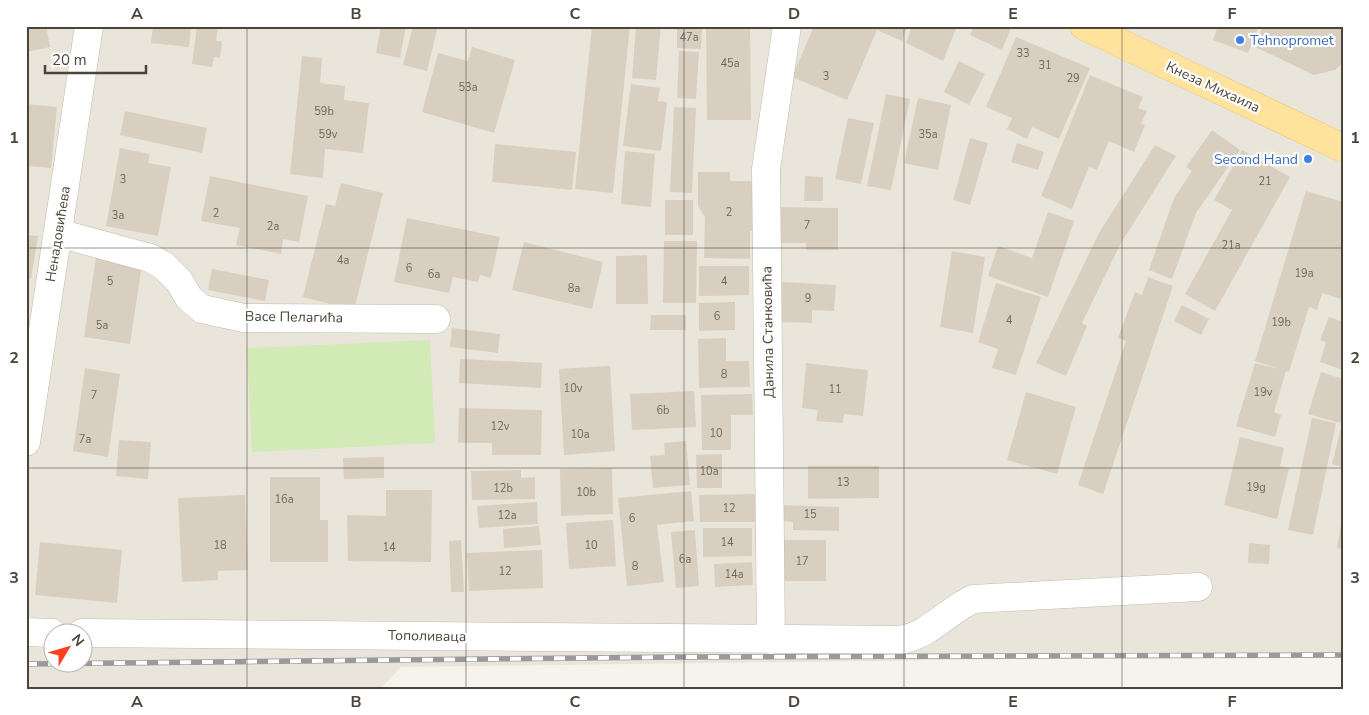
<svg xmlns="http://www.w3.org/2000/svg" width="1369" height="715" font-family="'Nunito Sans',sans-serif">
  <rect width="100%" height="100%" fill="#f6f3ec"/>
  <path fill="#eae5da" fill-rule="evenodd" d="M26,26H1343V659L1340,655L401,667L380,689H26ZM52,632H82V662H52Z"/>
  <path fill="#d2eab5" d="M430,340L435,443L252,452L247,348Z"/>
  <path fill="#d8cfc1" d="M26,26H46L50,47L26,52Z
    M153,26H191L189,47L151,43Z
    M197,26L218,27L216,41H222L220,58L214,57L212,67L192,64Z
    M381,26H406L400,58L376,53Z
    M413,26H438L427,71L403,65Z
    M592,26H630L613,193L575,189Z
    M636,26H661L656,80L632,78Z
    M677,26H702L701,49L677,48Z
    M706,26H750L751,120H707Z
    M814,26H907L902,41L877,30L847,100L792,77Z
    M912,26H957L943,61L906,43Z
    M974,26H1012L1002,50L970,35Z
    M1218,26H1259L1248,53L1213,40Z
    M1263,26H1343L1342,64L1335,70L1314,75L1253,46Z
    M1016,37L1090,68L1059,139L1032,127L1027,139L1007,129L1012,118L986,107Z
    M472,47L515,60L494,133L422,112L438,53L468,61Z
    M679,51L699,52L696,99L677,98Z
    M302,56L322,58L320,83L345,86L344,100L369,103L363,153L325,149L323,178L290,174Z
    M959,61L985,74L969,105L944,92Z
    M1090,75L1143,97L1138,108L1147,111L1141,124L1145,125L1134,152L1109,141L1097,170L1089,167L1072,209L1041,196Z
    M631,84L660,88L658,101L667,102L661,151L623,146Z
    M886,94L910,99L891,190L867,186Z
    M918,98L951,105L938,170L904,163Z
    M26,104L57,107L51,168L26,166Z
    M674,107L696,108L692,193L670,192Z
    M125,111L207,128L202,153L120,135Z
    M848,118L874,123L861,184L835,179Z
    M1212,130L1240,150L1196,213L1172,279L1149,270L1174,198L1192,171L1186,167Z
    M970,138L988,143L970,205L953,200Z
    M1017,143L1044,152L1038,170L1011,162Z
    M495,144L576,152L572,190L492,182Z
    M1155,145L1176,156L1121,243L1082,323L1087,326L1066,376L1036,363L1099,233Z
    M120,148L150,154L148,163L171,167L158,236L106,226Z
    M1242,150L1290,177L1215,311L1185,294L1232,210L1214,200Z
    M625,151L655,154L651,207L621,204Z
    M698,172H730V181H758L757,231H750V259L704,258L705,217L698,206Z
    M210,176L308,196L299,242L283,239L281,254L236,245L240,228L201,221Z
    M805,176L823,177V201H804Z
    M341,183L383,193L354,310L303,297L326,204L335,206Z
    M1306,191L1343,202V291L1340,299L1322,293L1317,310L1309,307L1289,372L1286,371L1274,412L1281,415L1275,437L1236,426L1255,363L1279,369L1255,361Z
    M665,200H693V235H665Z
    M777,207L838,208V250H806V243H776Z
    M1048,212L1074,221L1048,297L988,276L998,246L1032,258Z
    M407,218L500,237L491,278L480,275L478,282L453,277L449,293L394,282Z
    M26,235L38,236L31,279L26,278Z
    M664,241H697L696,303H663Z
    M524,242L603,262L592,309L512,290Z
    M952,251L985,257L973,333L940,327Z
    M647,255L648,304H616V256Z
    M96,257L142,264L130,344L84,337Z
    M699,266H749V295L699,296Z
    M212,269L269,280L265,301L208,290Z
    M1148,277L1173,286L1103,494L1078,485L1126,341L1118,338L1135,292L1142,295Z
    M782,282L836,285L834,311L812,310V323L780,322Z
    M996,283L1041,297L1016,375L992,368L998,349L978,342Z
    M735,302V330L699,331V303Z
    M1182,305L1209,319L1201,335L1174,321Z
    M651,315H686V330H650Z
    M1343,316V370L1320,362L1326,342L1320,340L1329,317L1341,321Z
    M452,328L500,334L498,353L450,347Z
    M726,338V361H749L750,387L699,388L698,339Z
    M460,359L542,363L541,388L459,383Z
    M806,363L868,370L863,416L844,414L843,423L816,421L818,410L802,408Z
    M610,366L615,451L564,455L559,369Z
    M85,368L120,374L108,457L73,451Z
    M1321,372L1343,379V414L1340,423L1308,414Z
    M694,391L696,427L632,430L630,394Z
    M1026,392L1076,407L1057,474L1007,460Z
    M752,394L753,415H731V450H702L701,395Z
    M459,408L542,410L541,455H492V443H458Z
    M1312,418L1336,423L1313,535L1288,530Z
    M1343,420V467L1332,464Z
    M1240,437L1284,448L1280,466L1289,468L1277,519L1224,505Z
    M119,440L151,442L148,479L116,476Z
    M686,441L690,485L653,488L650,456L665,455L664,443Z
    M722,454V488H697L696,455Z
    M384,457V478L344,479L343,458Z
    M808,466H879V498L808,499Z
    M612,468L613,514L561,516L560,469Z
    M521,470V478L535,477V499L472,500L471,471Z
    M270,477H320V520H328V562H270Z
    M386,490H432L431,562L348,561L347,515L386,516Z
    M691,491L694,521L657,525L664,582L627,586L618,498Z
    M758,494L757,522H700L699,495Z
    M245,495L248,570L218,571V580L182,582L178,498Z
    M537,502L538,524L479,528L477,506Z
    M781,505L839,507V531L793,530V522L781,521Z
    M613,520L616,566L569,569L566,523Z
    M1341,523H1343V549L1337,548Z
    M539,526L541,545L504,548L503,529Z
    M703,528H752V556L703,557Z
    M695,530L699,586L676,588L671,532Z
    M461,540L464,592H451L449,541Z
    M778,540H826V581H778Z
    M40,542L122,550L117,603L35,595Z
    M1249,543L1270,545L1269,564L1248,563Z
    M542,550L543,588L469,591L467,553Z
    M752,562L753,585L715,587L714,564Z"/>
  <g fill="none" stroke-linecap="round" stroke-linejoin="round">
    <defs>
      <path id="minor" d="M58,233L150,258L164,266L179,281L189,298L202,309L244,318L436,319
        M26,442L89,26
        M26,632L52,633
        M82,633L899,640C929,636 947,611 973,599L1198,587
        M771,640L766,169L787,26"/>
      <path id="major" d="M1084,26L1343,148"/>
    </defs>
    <use href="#minor" stroke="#c2bbae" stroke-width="29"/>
    <use href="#major" stroke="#e6c16a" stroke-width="29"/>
    <use href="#minor" stroke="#fff" stroke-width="28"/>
    <use href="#major" stroke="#ffe39c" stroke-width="28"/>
    <defs>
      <path id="rail" d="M26,664L681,657L1343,655"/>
    </defs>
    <use href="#rail" stroke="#9a9a9a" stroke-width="5.5"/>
    <use href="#rail" stroke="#fff" stroke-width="4" stroke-dasharray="11" stroke-linecap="butt"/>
  </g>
  <path fill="none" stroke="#4b4439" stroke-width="1" stroke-opacity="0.55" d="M247,26V689M466,26V689M684,26V689M904,26V689M1122,26V689M26,248H1343M26,468H1343"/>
  <g fill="#3f7fe0" stroke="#fff" stroke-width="2">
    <circle cx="1240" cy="40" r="5"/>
    <circle cx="1308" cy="159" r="5"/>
  </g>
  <g text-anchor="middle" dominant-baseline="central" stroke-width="4.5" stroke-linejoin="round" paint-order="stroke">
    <g font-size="11" fill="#6e675b">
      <text x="689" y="37">47a</text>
      <text x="1023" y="53">33</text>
      <text x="730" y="63">45a</text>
      <text x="1045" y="65">31</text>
      <text x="826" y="76">3</text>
      <text x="1073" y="78">29</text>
      <text x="468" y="87">53a</text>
      <text x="324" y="111">59b</text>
      <text x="328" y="134">59v</text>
      <text x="928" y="134">35a</text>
      <text x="123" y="179">3</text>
      <text x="1265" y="181">21</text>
      <text x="729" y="212">2</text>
      <text x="216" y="213">2</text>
      <text x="118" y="215">3a</text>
      <text x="807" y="225">7</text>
      <text x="273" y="226">2a</text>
      <text x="1231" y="245">21a</text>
      <text x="343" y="260">4a</text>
      <text x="409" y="268">6</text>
      <text x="1304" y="273">19a</text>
      <text x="434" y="274">6a</text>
      <text x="110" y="281">5</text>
      <text x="724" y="281">4</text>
      <text x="574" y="288">8a</text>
      <text x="808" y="298">9</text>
      <text x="717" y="316">6</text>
      <text x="1009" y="320">4</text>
      <text x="1281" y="322">19b</text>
      <text x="102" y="325">5a</text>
      <text x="724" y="374">8</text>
      <text x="573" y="388">10v</text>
      <text x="835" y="389">11</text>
      <text x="1263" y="392">19v</text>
      <text x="94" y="395">7</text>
      <text x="663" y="410">6b</text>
      <text x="500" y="426">12v</text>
      <text x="716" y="433">10</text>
      <text x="580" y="434">10a</text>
      <text x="85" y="439">7a</text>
      <text x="709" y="471">10a</text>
      <text x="843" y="482">13</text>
      <text x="1256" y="487">19g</text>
      <text x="503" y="488">12b</text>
      <text x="586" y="492">10b</text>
      <text x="284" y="499">16a</text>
      <text x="729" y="508">12</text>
      <text x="810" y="514">15</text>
      <text x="507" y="515">12a</text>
      <text x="632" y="518">6</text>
      <text x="727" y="542">14</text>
      <text x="220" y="545">18</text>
      <text x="591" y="545">10</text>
      <text x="389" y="547">14</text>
      <text x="685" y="559">6a</text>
      <text x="802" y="561">17</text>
      <text x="635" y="566">8</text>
      <text x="505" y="571">12</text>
      <text x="734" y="574">14a</text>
    </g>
    <g font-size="14" fill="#366cbe" stroke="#fff" text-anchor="start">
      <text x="1250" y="40">Tehnopromet</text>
      <text x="1298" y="159" text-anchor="end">Second Hand</text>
    </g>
    <g font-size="14" fill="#4b4439" stroke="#fff">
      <text transform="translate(1213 87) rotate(25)">Кнеза Михаила</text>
      <text transform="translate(58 234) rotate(-81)">Ненадовићева</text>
      <text transform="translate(294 317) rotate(1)">Васе Пелагића</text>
      <text transform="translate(768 332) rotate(-91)">Данила Станковића</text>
      <text transform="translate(427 636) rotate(1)">Тополиваца</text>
    </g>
  </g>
  <rect width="1369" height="715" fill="none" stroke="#ffffff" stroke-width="55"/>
  <g transform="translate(68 648) rotate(52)"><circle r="24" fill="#ffffff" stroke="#b7b4b0"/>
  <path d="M0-4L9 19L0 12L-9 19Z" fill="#fc3f1d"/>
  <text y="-8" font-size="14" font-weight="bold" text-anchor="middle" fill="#4b4439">N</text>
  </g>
  <path d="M45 65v8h101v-8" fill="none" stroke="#4b4439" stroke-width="2.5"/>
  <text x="52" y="65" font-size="15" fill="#4b4439" stroke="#ffffff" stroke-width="4" paint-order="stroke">20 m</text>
  <rect x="28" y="28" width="1314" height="660" fill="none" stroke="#4b4439" stroke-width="2"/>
  <g font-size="16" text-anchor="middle" font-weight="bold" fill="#4b4439">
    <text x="137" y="19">A</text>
    <text x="356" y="19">B</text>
    <text x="575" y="19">C</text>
    <text x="794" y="19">D</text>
    <text x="1013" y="19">E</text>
    <text x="1232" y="19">F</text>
    <text x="14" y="143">1</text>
    <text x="1355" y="143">1</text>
    <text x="14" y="363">2</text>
    <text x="1355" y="363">2</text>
    <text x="14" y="583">3</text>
    <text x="1355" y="583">3</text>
    <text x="137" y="707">A</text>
    <text x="356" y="707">B</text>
    <text x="575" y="707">C</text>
    <text x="794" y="707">D</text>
    <text x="1013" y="707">E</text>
    <text x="1232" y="707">F</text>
  </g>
</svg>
